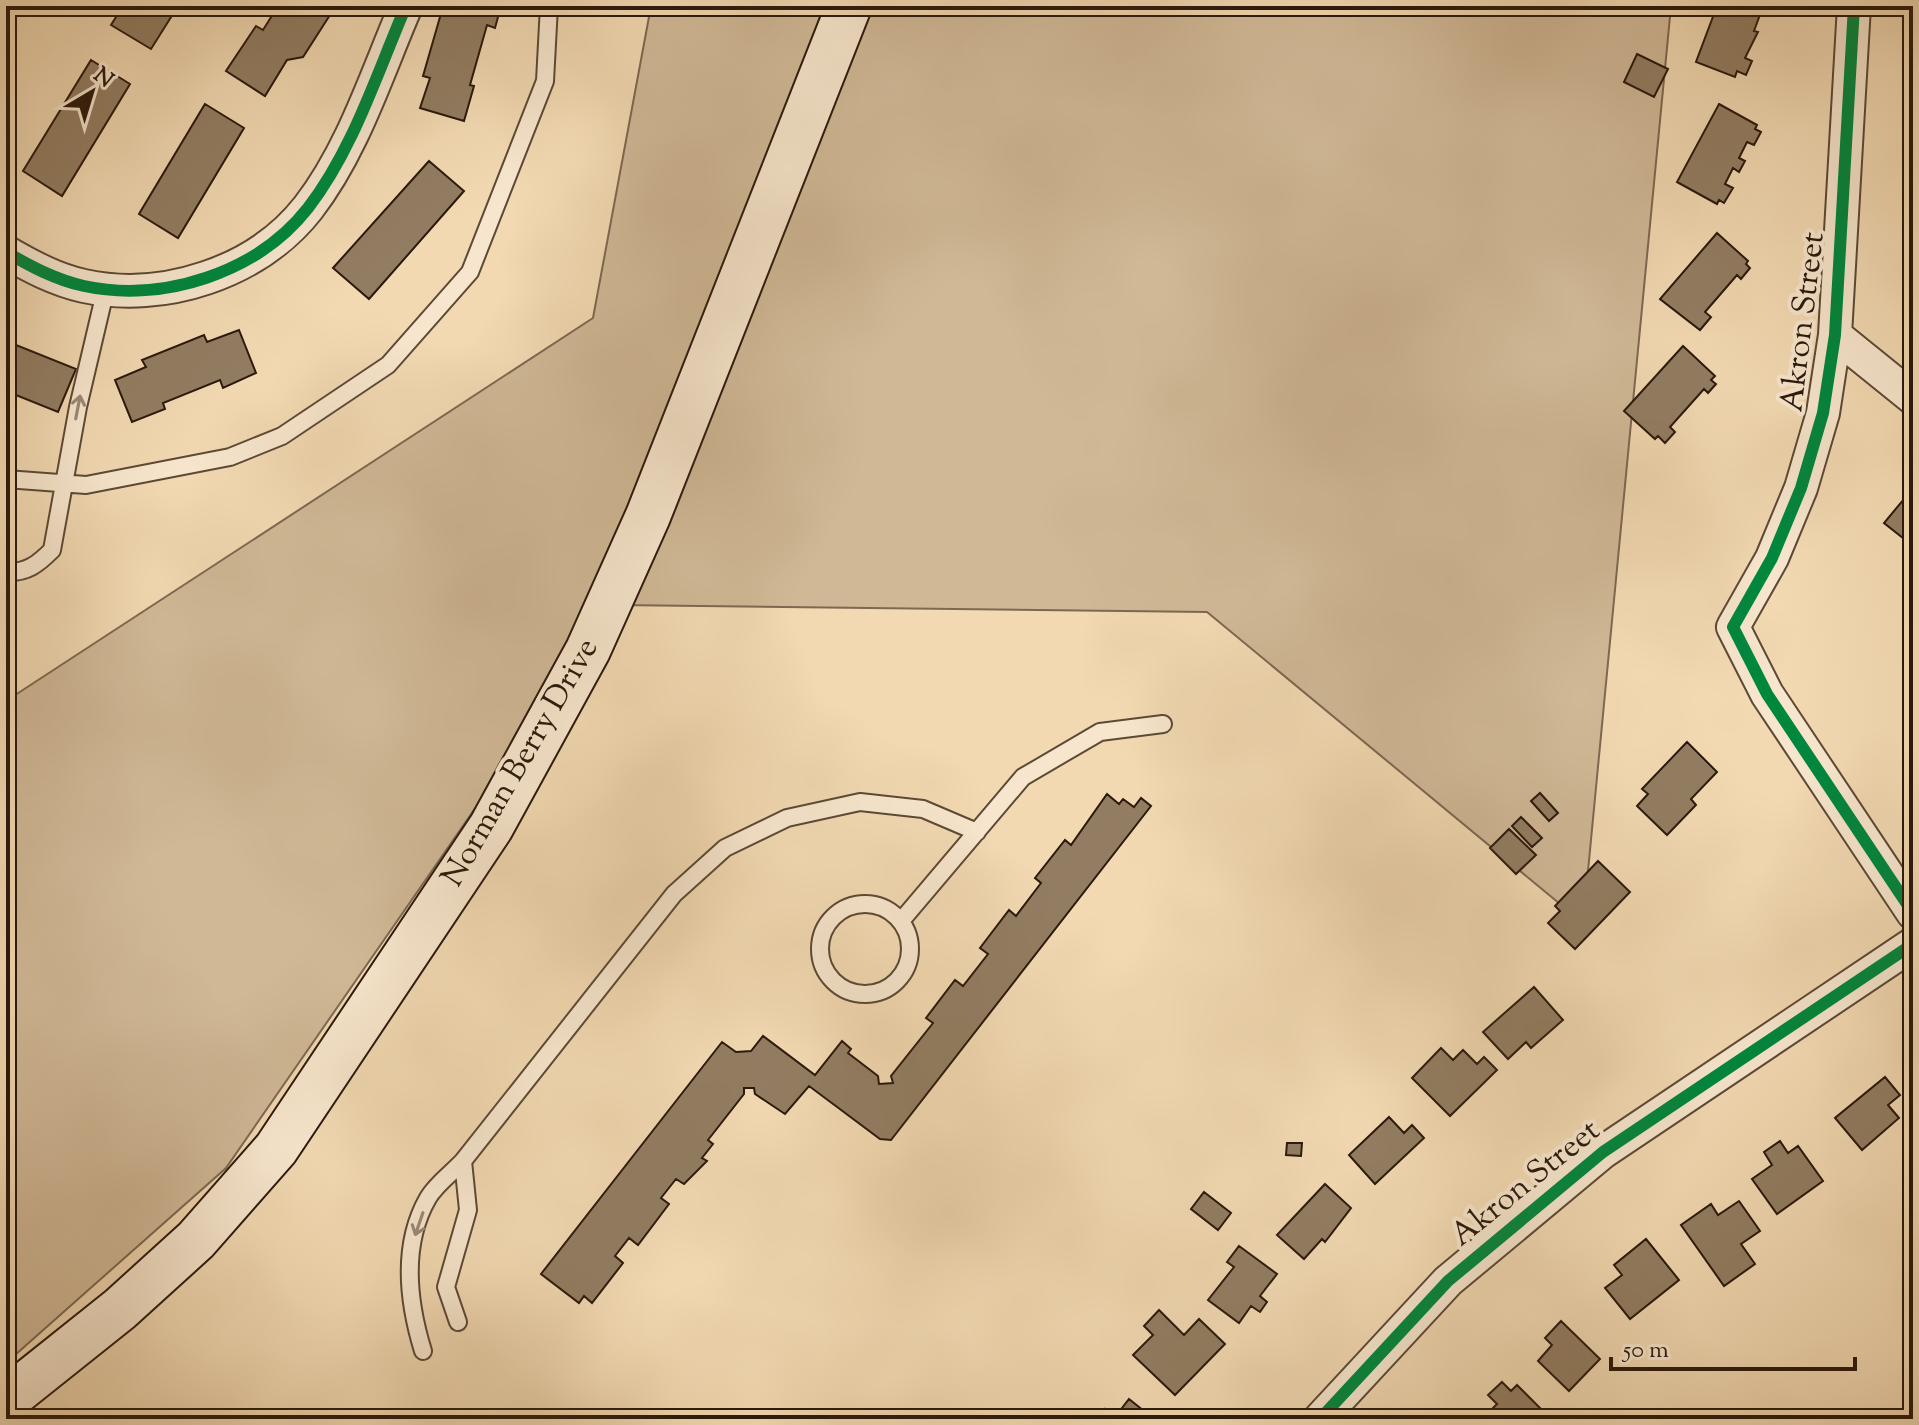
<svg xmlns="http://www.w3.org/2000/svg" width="1919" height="1425" font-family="'Sorts Mill Goudy',serif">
  <rect width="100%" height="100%" fill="#f2d9b2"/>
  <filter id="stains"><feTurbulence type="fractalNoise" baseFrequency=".0025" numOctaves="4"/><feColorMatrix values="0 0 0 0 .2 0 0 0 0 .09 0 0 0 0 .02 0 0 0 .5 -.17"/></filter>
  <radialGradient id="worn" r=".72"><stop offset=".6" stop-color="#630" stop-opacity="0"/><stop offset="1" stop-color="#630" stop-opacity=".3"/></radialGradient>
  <path fill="#d0b896" stroke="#7d6851" stroke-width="2" d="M651,6H1671L1583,923L1207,612L616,605L226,1168L6,1363V701L593,318Z"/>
  <path fill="#927d62" stroke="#2a190c" stroke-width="2" d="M123,6H178L151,49L111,25Z
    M278,6H320L330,15L303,57L287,60L265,96L226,71L256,26L263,30Z
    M453,6H501L495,28L487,25L470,85L474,86L464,121L420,108L430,78L423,76L442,10L451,13Z
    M1717,6H1774L1770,15L1761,12L1754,31L1758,32L1745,58L1752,61L1746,75L1737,71L1735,77L1696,62Z
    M1637,54L1668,69L1654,97L1624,82Z
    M91,60L130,84L62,196L23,171Z
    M205,104L244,128L178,238L139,214Z
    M1719,104L1757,125L1755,129L1761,132L1754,145L1747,142L1739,158L1745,161L1739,172L1733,168L1725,184L1733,188L1724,203L1719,200L1717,204L1677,182Z
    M429,161L464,191L369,299L333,268Z
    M1717,233L1748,261L1746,264L1750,268L1741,279L1737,275L1705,312L1711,317L1700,330L1660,299Z
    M239,330L256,373L223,388L220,380L163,403L165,409L132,422L115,380L146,367L142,360L204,335L207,342Z
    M6,341L76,369L58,412L6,391Z
    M1683,346L1715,376L1711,380L1716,384L1708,393L1704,389L1670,427L1675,432L1665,443L1658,436L1655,439L1624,411Z
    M1909,493L1913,496V546L1884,523Z
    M1687,742L1717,772L1691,799L1696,805L1667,835L1637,806L1648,794L1642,789Z
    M1540,793L1558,813L1549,821L1531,801Z
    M1107,794L1119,804L1123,799L1134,807L1141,798L1151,806L891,1140L880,1139L809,1086L785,1114L755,1094L754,1088H744V1094L708,1140L713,1144L702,1158L707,1161L684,1184L676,1179L661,1198L669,1204L638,1245L629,1238L615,1256L623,1263L592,1303L584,1296L579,1303L541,1274L722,1042L736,1052L751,1051L763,1036L815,1075L842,1041L851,1049L848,1053L878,1076L879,1084L893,1083L891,1076L933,1023L926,1018L955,980L963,986L988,954L980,948L1009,910L1016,916L1041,883L1035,878L1065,840L1071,845Z
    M1521,817L1542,838L1532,847L1512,826Z
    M1509,829L1536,855L1516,874L1490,848Z
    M1598,861L1630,892L1575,949L1548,923L1560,911L1555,906Z
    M1534,987L1563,1020L1531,1048L1526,1042L1508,1059L1483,1032Z
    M1441,1048L1453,1060L1463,1050L1477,1064L1484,1057L1497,1070L1450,1116L1412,1078Z
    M1885,1077L1900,1095L1888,1105L1899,1118L1862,1150L1835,1118Z
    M1389,1117L1404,1133L1412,1125L1424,1138L1375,1184L1349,1155Z
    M1780,1141L1788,1153L1798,1146L1823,1181L1777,1214L1752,1179L1772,1165L1764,1152Z
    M1287,1143H1302L1301,1156L1286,1155Z
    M1325,1184L1351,1208L1325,1242L1322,1239L1304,1259L1277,1235Z
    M1204,1192L1231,1213L1218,1230L1191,1209Z
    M1739,1201L1760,1231L1741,1244L1755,1264L1724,1286L1681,1225L1711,1204L1718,1215Z
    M1646,1239L1679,1280L1630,1319L1605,1288L1622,1275L1614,1265Z
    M1239,1246L1277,1274L1260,1296L1267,1302L1260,1312L1251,1306L1239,1323L1208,1300L1234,1267L1227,1262Z
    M1159,1310L1184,1335L1199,1319L1225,1344L1175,1395L1133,1355L1153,1335L1144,1326Z
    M1561,1321L1600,1359L1569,1391L1538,1361L1552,1345L1545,1338Z
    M1502,1382L1511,1391L1517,1385L1549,1417L1482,1419L1497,1404L1488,1395Z
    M1129,1399L1154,1419H1097L1105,1409L1115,1417Z"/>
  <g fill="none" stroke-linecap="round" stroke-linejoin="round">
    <defs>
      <path id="service" d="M6,479L86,485L230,457L282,436L388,365L470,272L545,81L549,6
        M6,572C27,573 38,564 52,550L78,407L106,288
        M820 949a45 45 0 1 1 90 0a45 45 0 1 1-90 0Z
        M901,921L1023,777L1100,732L1163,724
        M458,1322L446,1287L468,1210L463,1161
        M423,1351C408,1302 401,1245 428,1198C436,1184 453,1172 463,1161L674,894L725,848L787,818L860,802L923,809L977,832"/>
      <path id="minor" d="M1854,6L1835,335L1823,413L1801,488L1772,558L1733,627L1767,694L1913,913
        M6,252C30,266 56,280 84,286C163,303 257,273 308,208C353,150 377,73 406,6
        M1835,335L1913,398
        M1320,1419L1448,1281L1603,1152L1913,944"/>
      <path id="secondary" d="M6,1400L120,1309L196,1240L276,1149L491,827L588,650L648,516L849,6"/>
    </defs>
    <use href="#service" stroke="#5c4936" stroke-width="20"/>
    <use href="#minor" stroke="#5c4936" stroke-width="36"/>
    <use href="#secondary" stroke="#2a190c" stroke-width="48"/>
    <use href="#service" stroke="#f7e6cd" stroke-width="16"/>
    <use href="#minor" stroke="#f7e6cd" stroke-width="32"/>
    <use href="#secondary" stroke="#f7e6cd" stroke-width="44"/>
    <defs>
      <path id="cycleway" d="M1854,6L1835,335L1823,413L1801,488L1772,558L1733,627L1767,694L1913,913
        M6,252C30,266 56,280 84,286C163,303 257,273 308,208C353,150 377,73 406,6
        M1320,1419L1448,1281L1603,1152L1913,944"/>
    </defs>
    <use href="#cycleway" stroke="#f7e6cd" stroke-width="17"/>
    <use href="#cycleway" stroke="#00873e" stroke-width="12"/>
  </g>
  <defs><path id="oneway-shaft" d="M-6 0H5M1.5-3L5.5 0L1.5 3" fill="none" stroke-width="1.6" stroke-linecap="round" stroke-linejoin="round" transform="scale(2)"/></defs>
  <g stroke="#9b8a76">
    <use href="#oneway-shaft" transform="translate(78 407) rotate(-79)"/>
    <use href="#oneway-shaft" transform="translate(419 1224) rotate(109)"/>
  </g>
  <g text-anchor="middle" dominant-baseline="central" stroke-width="8" stroke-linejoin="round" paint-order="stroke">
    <g font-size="32" fill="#2a190c" stroke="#f7e6cd">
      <text transform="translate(1804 322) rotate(-83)">Akron Street</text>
      <text transform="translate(521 763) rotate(-60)">Norman Berry Drive</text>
      <text transform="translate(1526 1184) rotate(-39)">Akron Street</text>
    </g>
  </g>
  <rect width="1919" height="1425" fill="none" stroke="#f2d9b2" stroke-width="32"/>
  <rect x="8" y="8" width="1903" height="1409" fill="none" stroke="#2a190c" stroke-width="4"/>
  <rect x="16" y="16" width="1887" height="1393" fill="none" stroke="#2a190c" stroke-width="2"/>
  <g transform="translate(92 92) rotate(38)" stroke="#f7e6cd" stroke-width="6" paint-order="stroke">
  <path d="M0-6L14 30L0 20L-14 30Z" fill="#2a190c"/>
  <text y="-12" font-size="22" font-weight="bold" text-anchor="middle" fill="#2a190c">N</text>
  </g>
  <path d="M1611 1357v12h244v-12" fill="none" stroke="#2a190c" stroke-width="4"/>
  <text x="1623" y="1357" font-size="24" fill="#2a190c" stroke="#f7e6cd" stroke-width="6" paint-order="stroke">50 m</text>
  <rect width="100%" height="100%" filter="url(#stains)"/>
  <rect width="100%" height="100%" fill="url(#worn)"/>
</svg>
